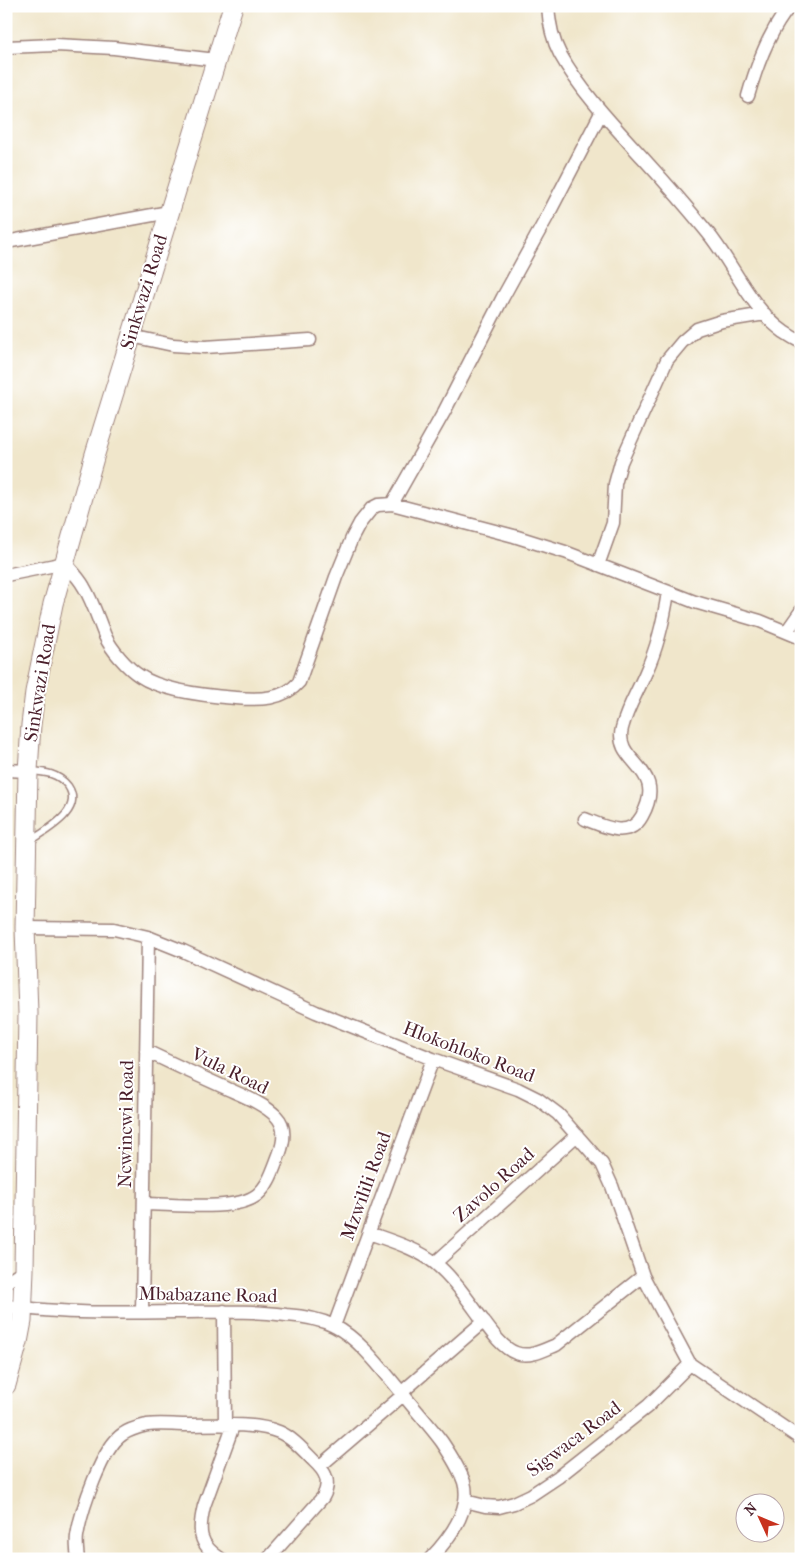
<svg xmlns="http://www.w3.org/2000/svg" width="807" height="1565" font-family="'IM FELL French Canon',serif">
  <rect width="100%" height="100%" fill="#fff"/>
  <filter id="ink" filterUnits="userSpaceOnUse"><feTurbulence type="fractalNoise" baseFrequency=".02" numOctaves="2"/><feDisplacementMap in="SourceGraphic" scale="10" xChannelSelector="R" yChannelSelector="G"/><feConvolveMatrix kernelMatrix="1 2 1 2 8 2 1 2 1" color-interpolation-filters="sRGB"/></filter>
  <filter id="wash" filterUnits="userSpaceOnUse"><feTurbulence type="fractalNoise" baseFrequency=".0096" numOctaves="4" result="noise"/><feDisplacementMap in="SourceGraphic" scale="20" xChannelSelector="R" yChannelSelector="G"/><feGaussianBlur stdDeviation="1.12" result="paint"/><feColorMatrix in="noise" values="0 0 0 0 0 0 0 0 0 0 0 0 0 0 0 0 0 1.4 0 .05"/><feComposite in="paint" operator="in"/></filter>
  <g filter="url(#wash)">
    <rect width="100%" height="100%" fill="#f0e6cb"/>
  </g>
  <g filter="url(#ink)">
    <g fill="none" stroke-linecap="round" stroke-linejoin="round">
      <defs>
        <path id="lane" d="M29,842C46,830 85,811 68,786C58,773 45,772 30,771"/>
        <path id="street" d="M548,6C549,23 552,39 560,54C582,93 613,125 643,158C665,182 687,207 708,233C734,265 750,308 784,332C790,336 795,339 801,342
          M6,47L56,45L114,48L216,60
          M748,96C757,64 769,31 790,6
          M6,242L169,212
          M131,336L173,345L205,347L310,340
          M392,504L444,412L503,297L547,217L601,113
          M598,565L613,523L615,484L621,462L667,360L682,342L697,329L722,321L765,314
          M6,575L65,563C71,570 79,578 84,587C93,602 98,619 105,636C111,649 127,668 140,676C162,691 209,696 236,698C258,700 284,700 299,682L336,577L352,538L360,523L372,508L378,505L392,504L514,536L565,552L695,602L760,621L801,638
          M787,631L801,611
          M6,770L28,771
          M585,819C603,826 629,840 642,816C669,767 613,764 622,728C627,708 638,691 646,672C658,646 664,619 668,592
          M25,928L114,929L148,937L183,951L316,1012L433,1059L518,1089L538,1099L558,1114L602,1164L612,1186L643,1276L690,1364L801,1439
          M144,1204C172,1204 235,1212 257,1195C269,1185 273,1170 279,1155C284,1142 287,1127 276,1116C263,1103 243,1096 226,1088C199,1076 173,1064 146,1051
          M369,1233C391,1241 416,1248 435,1263C452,1277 466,1297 479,1315C488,1327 501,1348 516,1353C530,1358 544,1350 556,1345L643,1276
          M435,1263L577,1135
          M6,1282L24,1270
          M6,1306C63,1314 120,1313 177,1312C214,1312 250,1310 286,1315C302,1316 320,1319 334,1326C362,1340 386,1375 406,1398C418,1413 431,1427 442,1442C450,1454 459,1468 464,1482C472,1509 448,1540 430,1559
          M224,1311L225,1425
          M142,1312L148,937
          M334,1326L433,1059
          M401,1393L484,1321
          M320,1466L403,1395
          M465,1501L485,1506L499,1507L514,1503L531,1495L558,1477L648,1406L690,1364
          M78,1559C77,1551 76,1543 77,1536C81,1511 102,1447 123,1434C130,1429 139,1427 147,1425C160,1423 173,1425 185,1425C213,1425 254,1422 279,1432C293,1438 304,1451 314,1461C326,1472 331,1482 323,1497L268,1559
          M221,1559C198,1544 198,1531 204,1506L233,1426"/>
        <path id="secondary" d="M6,1385L18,1342L22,1321L24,1270L28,1013L25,928L28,771L31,725L35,692L53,604L95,454L233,6"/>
      </defs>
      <use href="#lane" stroke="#9d827b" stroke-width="9"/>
      <use href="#street" stroke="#9d827b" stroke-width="15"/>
      <use href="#secondary" stroke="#9d827b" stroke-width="21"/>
      <use href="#lane" stroke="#fff" stroke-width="6"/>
      <use href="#street" stroke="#fff" stroke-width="12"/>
      <use href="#secondary" stroke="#fff" stroke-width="19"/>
    </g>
  </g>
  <g text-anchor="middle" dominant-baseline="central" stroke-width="4" stroke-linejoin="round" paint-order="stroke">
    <g font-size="19" fill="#4a1f2b" stroke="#fff">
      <text transform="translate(144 292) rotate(-73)">Sinkwazi Road</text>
      <text transform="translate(40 683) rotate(-81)">Sinkwazi Road</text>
      <text transform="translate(469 1052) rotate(21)">Hlokohloko Road</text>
      <text transform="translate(230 1071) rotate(26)">Vula Road</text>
      <text transform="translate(126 1124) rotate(-89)">Ncwincwi Road</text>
      <text transform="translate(494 1185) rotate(-42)">Zavolo Road</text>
      <text transform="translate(366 1186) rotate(-70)">Mzwilili Road</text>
      <text transform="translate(208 1295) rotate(1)">Mbabazane Road</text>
      <text transform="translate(574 1439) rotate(-37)">Sigwaca Road</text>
    </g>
  </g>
  <rect width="807" height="1565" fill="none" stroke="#fff" stroke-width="25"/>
  <g transform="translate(760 1518) rotate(314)"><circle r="24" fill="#ffffff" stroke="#b7a5aa"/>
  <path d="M0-4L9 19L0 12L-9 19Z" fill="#c8321e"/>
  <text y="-8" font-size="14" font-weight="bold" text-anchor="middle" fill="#4a1f2b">N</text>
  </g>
</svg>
